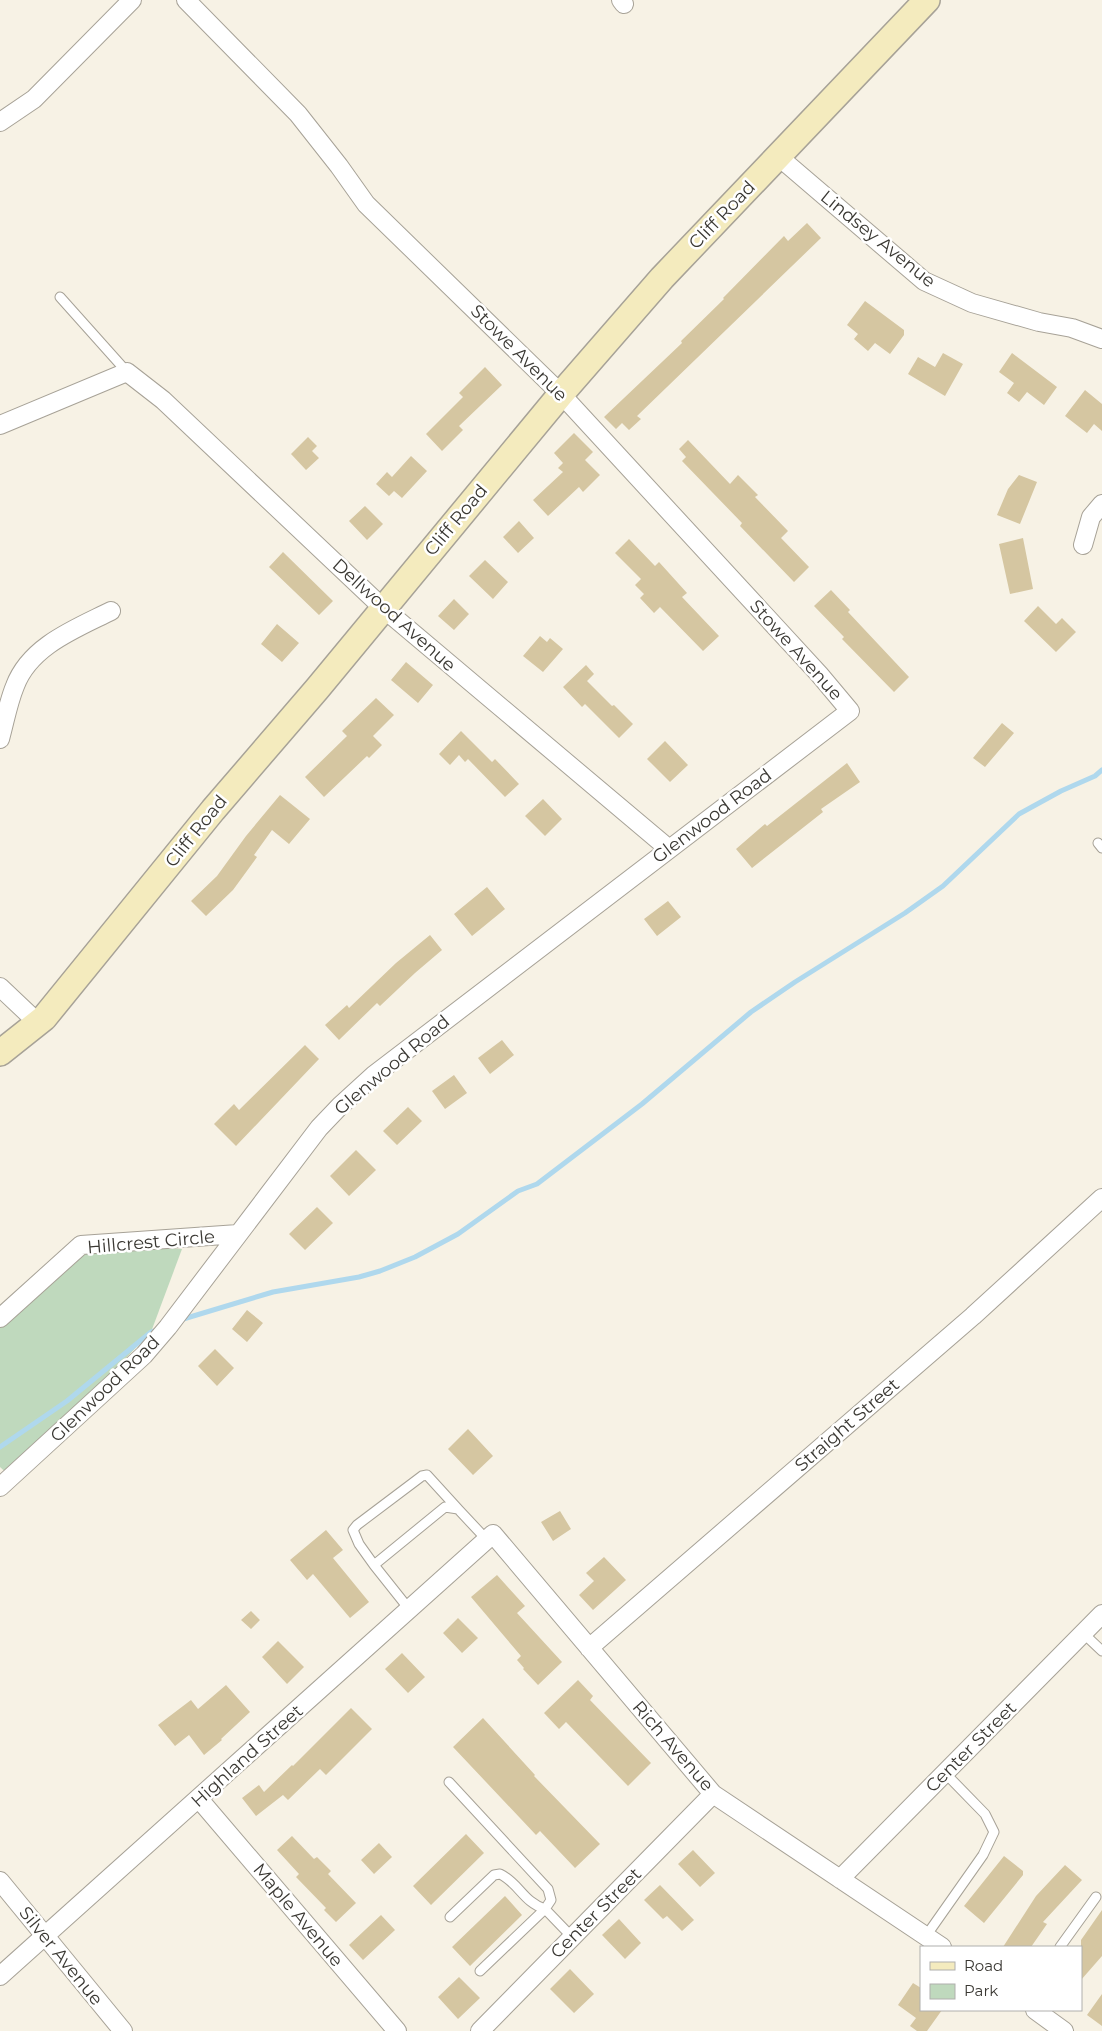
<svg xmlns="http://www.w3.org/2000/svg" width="1102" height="2031" font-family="Montserrat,sans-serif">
  <rect width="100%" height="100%" fill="#f7f2e5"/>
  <path fill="#bfd9bd" d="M81,1245L182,1249L151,1332L11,1477L0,1467V1318Z"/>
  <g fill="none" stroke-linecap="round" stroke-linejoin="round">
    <path stroke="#afd8ed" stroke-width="5" d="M180,1320L273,1292L359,1277L380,1271L415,1257L458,1234L518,1191L537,1184L642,1104L751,1012L795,982L905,913L943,886L1019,814L1061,791L1095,776L1102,770
      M0,1447L67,1401L151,1332L159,1329"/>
  </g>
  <path fill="#d5c6a1" d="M807,223L821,238L637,416L641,419L629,430L622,423L616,429L604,417L682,343L681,341L724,299L723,298L784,236L788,241Z
    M865,301L904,330V335L890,354L875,343L868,351L854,339L858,334L847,325Z
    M943,353L963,364L945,396L908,374L918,357L935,367Z
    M1012,353L1057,387L1044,405L1027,392L1019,402L1007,393L1014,383L999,372Z
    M485,367L502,385L459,426L463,430L442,451L426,434L463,397L459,393Z
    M1085,390L1102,404V431L1094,424L1087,433L1065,416Z
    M574,433L593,452L585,460L600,475L583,492L579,487L548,516L533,500L563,472L558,468L563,463L554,453Z
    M308,437L317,446L312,451L319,458L306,470L291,454Z
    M688,440L730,484L738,475L758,495L755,497L788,531L781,538L809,567L794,582L740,526L742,523L682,461L686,457L679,449Z
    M411,456L427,471L402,498L394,491L389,496L376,484L387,472L392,477Z
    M1019,475L1037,482L1020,524L997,515L1008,489Z
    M365,506L383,524L367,540L349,521Z
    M519,521L534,538L518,553L503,537Z
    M1023,538L1033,589L1010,594L999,544Z
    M629,539L655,566L659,562L687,593L682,597L719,636L703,651L660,607L654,613L640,598L644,594L635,585L641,579L615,553Z
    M283,552L333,601L319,615L269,567Z
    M485,560L508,582L493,599L469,576Z
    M831,590L850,610L848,612L909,677L894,692L842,639L844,637L814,606Z
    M454,599L469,614L454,630L438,616Z
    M1038,606L1056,624L1062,618L1076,632L1056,652L1024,621Z
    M277,624L299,643L282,662L261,644Z
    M540,636L547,642L550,638L563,649L543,672L523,656Z
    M406,662L433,685L418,703L391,680Z
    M586,665L594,674L587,681L612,706L614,705L633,724L619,738L585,704L582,707L563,687Z
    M376,698L394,715L373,736L382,745L369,758L367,756L324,797L305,777L347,736L342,731Z
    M1002,723L1014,733L985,767L973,758Z
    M461,731L492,762L495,759L519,784L505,797L468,759L465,762L459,755L450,765L439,754Z
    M665,741L688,765L670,782L647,759Z
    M847,763L860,782L821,809L823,812L752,868L736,849L765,824L767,826Z
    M280,795L310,819L289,844L272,830L254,855L257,857L233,890L206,916L191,901L217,876L246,836Z
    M543,799L562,819L545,836L525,816Z
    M487,887L505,909L472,936L454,914Z
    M668,901L681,917L657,936L644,919Z
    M430,935L442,950L415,973L380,1006L377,1003L339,1040L325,1025L347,1005L349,1008L396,963Z
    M502,1040L514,1055L490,1074L478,1058Z
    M305,1045L319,1059L236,1146L214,1124L234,1104L239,1110Z
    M454,1075L467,1093L445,1109L432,1091Z
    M408,1107L422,1121L397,1145L383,1131Z
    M356,1150L376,1170L349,1196L330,1176Z
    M317,1207L333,1223L305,1250L289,1234Z
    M247,1310L263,1323L247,1342L232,1329Z
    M215,1349L234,1368L217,1386L198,1366Z
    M468,1429L493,1456L473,1475L448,1449Z
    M560,1511L571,1529L553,1541L541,1522Z
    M326,1530L343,1550L333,1558L369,1602L350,1618L313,1574L307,1580L290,1560Z
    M604,1557L626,1580L593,1610L579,1595L594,1581L586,1573Z
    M497,1575L525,1606L517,1613L562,1662L538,1685L523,1669L524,1668L517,1660L521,1656L471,1597Z
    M251,1611L260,1620L251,1629L241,1620Z
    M458,1618L478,1638L462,1653L443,1633Z
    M278,1641L304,1667L287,1684L262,1657Z
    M402,1653L425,1677L408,1693L385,1669Z
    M578,1680L593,1696L590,1700L651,1763L628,1786L566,1722L559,1729L544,1713Z
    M226,1685L250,1712L221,1739L222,1740L204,1755L189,1735L175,1746L158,1725L191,1700L198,1709Z
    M351,1708L372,1729L326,1775L320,1769L288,1800L283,1795L256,1816L242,1798L259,1785L264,1792L292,1765L293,1766Z
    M483,1718L535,1775L534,1776L600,1844L575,1868L540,1831L536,1835L453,1747Z
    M466,1834L484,1853L431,1905L413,1886Z
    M292,1836L314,1859L317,1857L331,1871L328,1874L356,1903L336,1922L324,1910L326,1908L296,1877L299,1874L277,1850Z
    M379,1843L392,1857L374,1874L361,1860Z
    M693,1850L715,1873L700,1887L678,1864Z
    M1004,1856L1023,1871V1875L984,1923L964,1906Z
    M1065,1865L1082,1880L1043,1922L1047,1924L1031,1947H1003L1036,1896Z
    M660,1885L694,1920L682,1931L667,1916L663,1919L644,1900Z
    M505,1896L522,1915L470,1966L452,1947Z
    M1102,1910V1956L1081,1980V1940Z
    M381,1915L395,1930L363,1960L349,1945Z
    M619,1919L641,1943L625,1959L602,1935Z
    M570,1969L594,1994L574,2013L550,1989Z
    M459,1977L480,1998L458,2019L438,1997Z
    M913,1983L921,1988V2010H942L927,2031H917L910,2026L916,2018L898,2005Z
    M1102,1994V2026L1087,2015Z"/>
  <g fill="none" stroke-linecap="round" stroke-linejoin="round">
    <defs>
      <path id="lane" d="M60,297L127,372
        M1098,843L1102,848
        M374,1565L359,1544L353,1530L357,1525L422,1476L427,1475L458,1509
        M409,1609L374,1565L445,1507L458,1509L487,1540
        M1083,1633L1102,1651
        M449,1782L548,1889L551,1900L545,1909L572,1937
        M450,1917L494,1875L500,1874C519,1883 523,1902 545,1909
        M926,1936L983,1855L994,1832L985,1814L945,1773
        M1060,1947L1096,1897
        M480,1971L545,1909"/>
      <path id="street" d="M621,0L624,4
        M0,122L34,99L132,0
        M779,157L924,281L972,303L1039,322L1072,328L1102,339
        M0,425L127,372L163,400L383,608L669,849
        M1083,545L1091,517L1102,504
        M0,739C5,721 8,703 15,686C30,646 75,629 111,611
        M0,987L38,1023
        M0,1318L81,1245L238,1234
        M0,1487L144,1355L168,1327L319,1128L340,1106L374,1075L850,711L819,674L561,394L366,204L339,166L298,114L186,0
        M589,1648L973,1316L1102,1198
        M199,1799L397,2031
        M840,1879L1102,1614
        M0,1881L123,2031
        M0,1976L493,1534L713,1794L942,1947
        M1035,2010L1064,2031
        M480,2031L713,1794"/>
      <path id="secondary" d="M0,1053L44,1018L213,810L317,689L561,394L662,278L927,0"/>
    </defs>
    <use href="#lane" stroke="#a7a297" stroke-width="11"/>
    <use href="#street" stroke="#a7a297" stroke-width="20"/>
    <use href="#secondary" stroke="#a7a297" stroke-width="28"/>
    <use href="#lane" stroke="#fff" stroke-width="9"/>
    <use href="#street" stroke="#fff" stroke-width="18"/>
    <use href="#secondary" stroke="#f4ebbe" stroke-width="25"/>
  </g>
  <g text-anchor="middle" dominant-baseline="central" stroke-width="5" stroke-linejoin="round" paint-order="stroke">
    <g font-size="18" fill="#3a3833" stroke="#fff">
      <text transform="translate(722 215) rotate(-46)">Cliff Road</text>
      <text transform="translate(878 239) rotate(39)">Lindsey Avenue</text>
      <text transform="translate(519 353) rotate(45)">Stowe Avenue</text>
      <text transform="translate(456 520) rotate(-50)">Cliff Road</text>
      <text transform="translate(394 615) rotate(42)">Dellwood Avenue</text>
      <text transform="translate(796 650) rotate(48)">Stowe Avenue</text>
      <text transform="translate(712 816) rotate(-37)">Glenwood Road</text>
      <text transform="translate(196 831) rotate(-51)">Cliff Road</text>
      <text transform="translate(392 1065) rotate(-40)">Glenwood Road</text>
      <text transform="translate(151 1242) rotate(-5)">Hillcrest Circle</text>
      <text transform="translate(105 1389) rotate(-44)">Glenwood Road</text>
      <text transform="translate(847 1425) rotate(-41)">Straight Street</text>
      <text transform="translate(673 1746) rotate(49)">Rich Avenue</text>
      <text transform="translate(971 1747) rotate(-45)">Center Street</text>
      <text transform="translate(247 1756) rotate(-42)">Highland Street</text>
      <text transform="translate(596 1913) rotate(-45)">Center Street</text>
      <text transform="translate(298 1915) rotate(50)">Maple Avenue</text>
      <text transform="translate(61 1956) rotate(51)">Silver Avenue</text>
    </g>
  </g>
  <rect x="920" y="1946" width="162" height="65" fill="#ffffff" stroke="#b0afad"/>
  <rect x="930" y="1962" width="25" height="8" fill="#f4ebbe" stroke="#b0afad"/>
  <text x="964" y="1971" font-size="15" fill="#3a3833">Road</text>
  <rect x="930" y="1984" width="25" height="15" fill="#bfd9bd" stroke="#b0afad"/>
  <text x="964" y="1996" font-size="15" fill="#3a3833">Park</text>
</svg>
